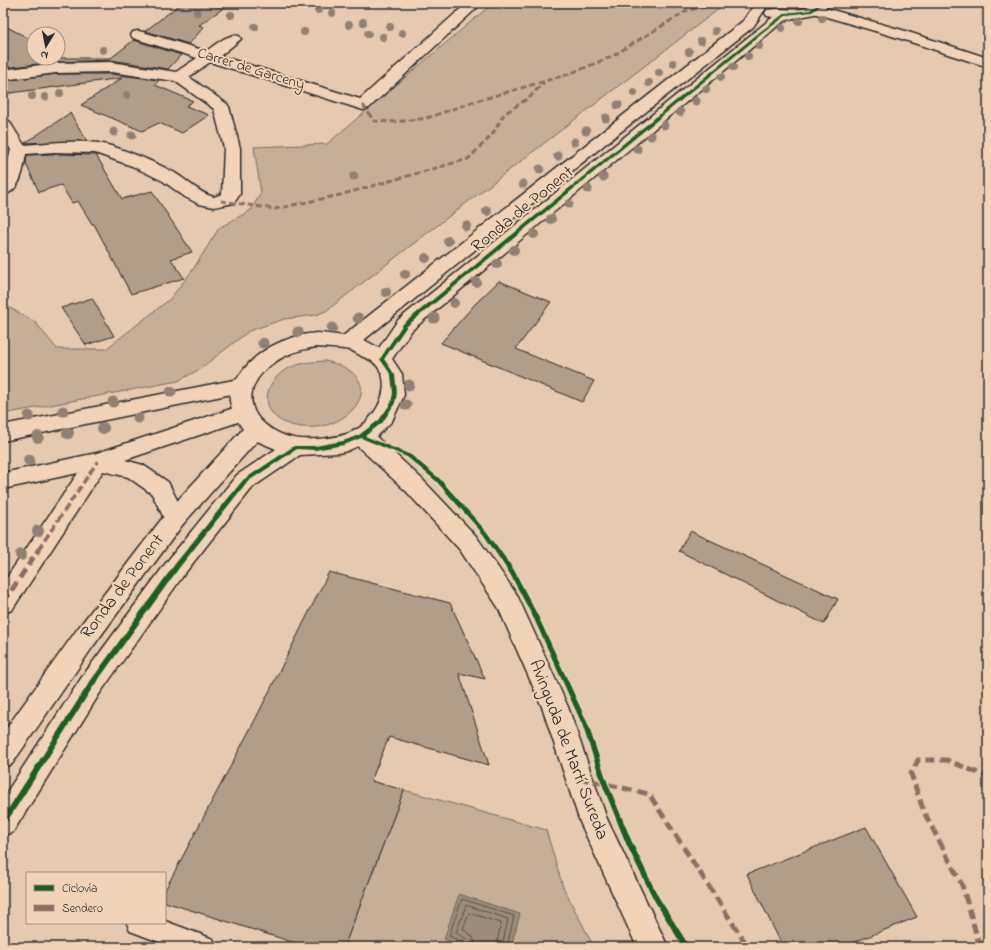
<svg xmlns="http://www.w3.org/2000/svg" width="991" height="950" viewBox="0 0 991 950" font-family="'Indie Flower',sans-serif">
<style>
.green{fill:#c6af99;stroke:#786d62}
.water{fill:#9b8b7a;stroke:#6e655a}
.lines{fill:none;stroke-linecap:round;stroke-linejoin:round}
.shore{stroke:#58514b;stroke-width:1}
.building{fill:#b09d8a;stroke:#2b2b2b}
.service-casing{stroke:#2b2b2b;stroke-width:3}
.minor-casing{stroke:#2b2b2b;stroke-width:3}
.primary-casing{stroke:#2b2b2b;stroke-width:3}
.service{fill:#f1d4b7;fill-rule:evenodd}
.minor{fill:#f1d4b7;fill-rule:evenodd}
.primary{fill:#f1d4b7;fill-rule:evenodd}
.quiet-far2{stroke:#8d6e63;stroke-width:3;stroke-dasharray:6 3;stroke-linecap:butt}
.quiet-far1{stroke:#8d6e63;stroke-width:3.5;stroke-dasharray:8 3.5;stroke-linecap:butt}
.quiet{stroke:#8d6e63;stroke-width:5;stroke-dasharray:10 5;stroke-linecap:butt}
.cycleway-casing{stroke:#f1d4b7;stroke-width:3}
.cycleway{fill:#1b5e20;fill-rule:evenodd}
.tree{fill:#908172}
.labels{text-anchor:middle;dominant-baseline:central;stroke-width:4;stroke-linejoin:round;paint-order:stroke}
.far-street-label{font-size:15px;fill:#2b2b2b;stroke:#f1d4b7}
.street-label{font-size:18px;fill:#2b2b2b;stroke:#f1d4b7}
</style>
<rect width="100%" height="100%" fill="#e5caaf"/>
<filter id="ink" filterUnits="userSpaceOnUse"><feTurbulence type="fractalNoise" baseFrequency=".025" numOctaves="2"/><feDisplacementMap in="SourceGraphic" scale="8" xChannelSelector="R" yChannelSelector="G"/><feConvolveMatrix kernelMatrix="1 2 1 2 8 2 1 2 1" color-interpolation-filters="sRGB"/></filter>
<g filter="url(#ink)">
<g class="green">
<path d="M521,3h196l3,5 -394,303 -10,4 -32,4 -35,12 -49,38 -22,12 -175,33v-110l32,18 22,27h49l64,-50 22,-28 27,-43 32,-18 10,-17 -7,-46 73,-3 160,-136z"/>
<path d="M325,361c75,16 20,82 -37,63 -26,-9 -27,-36 -6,-52 13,-9 28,-10 43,-11z"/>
<path d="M404,790l142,40 17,57 31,60h-250z"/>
</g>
<path class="water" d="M459,894l61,20 -9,33h-45l-22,-8z"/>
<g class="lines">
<g class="shore">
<path d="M465,947l-2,-5 -14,-6 13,-37 52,17 -7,31"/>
<path d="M470,947l-3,-8 -11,-6 10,-28 42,14 -6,28"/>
<path d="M476,947l-3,-10 -10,-8 6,-16 32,10 -5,24"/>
</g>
</g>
<g class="building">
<path d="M182,3h49l-32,22 5,2 -15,17 -44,-13z"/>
<path d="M3,25l31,16v17h77l23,-18 47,15 -13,14 -57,-9 -55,2 -53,6z"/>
<path d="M56,74h55l48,6 -4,5 38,16 -7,5 23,9 -27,18 -23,-10 -17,8 -61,-26 41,-27 -119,16v-13z"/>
<path d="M70,113l17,28 -62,2z"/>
<path d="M54,154l42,1 26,44 30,-8 40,61 -21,7 13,19 -53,16 -37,-70h-2l-14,-23 -6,2 -11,-18 -22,7 -13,-28 1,-9z"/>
<path d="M499,281l52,21 -35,47 78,32 -12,21 -141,-59 34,-39z"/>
<path d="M92,298l22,38 -28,9 -25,-37z"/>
<path d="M690,531l148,68 -14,25 -145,-73z"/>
<path d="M329,572l121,31 35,76 -26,-6 30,92 -100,-28 -18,44 33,9 -60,157h-36l-143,-45v-12l91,-172z"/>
<path d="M866,827l51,90 -75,30h-59l-36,-73z"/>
</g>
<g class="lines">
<g class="service-casing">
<path id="service" d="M165,921l48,18 4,8h-44l-43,-16 -3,-8h38z"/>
</g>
<g class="minor-casing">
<g id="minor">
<path d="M467,3h15l-113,105 -6,2 -6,-2 -147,-46 -21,15 38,27 2,3 11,41v46l-6,9 -20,4 -15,-3 -14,-7 -22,-16 -31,-15 -37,-13 -41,-1 -28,2c-3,16 -5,37 -23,41v-16l8,-29 -8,-13v-18l6,2 15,24c24,-2 50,-5 74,-2 20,3 59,20 77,30 13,8 24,20 39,24l8,-3 2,-46 -10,-39 -39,-28 -64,-9 -55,1 -53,7v-10l53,-7 55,-1 65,10 21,-14 -64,-20 -2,-3 2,-3 5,-1 5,1 63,19c10,-6 21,-18 33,-15l2,3 -21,17 140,43z"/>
<path d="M815,5l87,25 86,28v9l-96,-31 -82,-24 -2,-3 2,-3z"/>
<path d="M244,378l7,2 3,5 -3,5 -248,51v-16z"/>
<path d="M243,405l7,3 3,5 -3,5 -125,42 18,5 25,17 18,36 -3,6 -8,3 -8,-3 -15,-30 -24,-17 -25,-6 -91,139 -9,3v-30l75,-110 -75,16v-16l94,-20z"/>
<path d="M361,428l8,2 53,49 54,57 41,59 51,112 39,112 61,128h-31l-57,-125 -38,-115 -44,-100 -38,-57 -54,-59 -53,-49 -3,-6 3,-6z"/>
</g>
</g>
<g class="primary-casing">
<path id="primary" d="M814,3h15c-10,14 -24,12 -39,16 -7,1 -17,11 -23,16l-355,295 -20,29 10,15 2,21 -12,26 -18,18 -27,12 -8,2 -39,2 -47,32 -68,86 -85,120 -87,139 -10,4v-38l79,-121 87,-118 68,-84 39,-26 -19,-8 -74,83 -89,121 -82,119 -9,3v-34l73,-102 91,-119 76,-83c-6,-9 -11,-17 -13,-28 -1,-9 4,-18 9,-25 17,-26 46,-40 77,-43 9,0 19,2 27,3l400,-315 11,-16 5,-1 5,1 2,3 -13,19 -149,118 -240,195 15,8 19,-28 375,-303 -6,-1 -2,-3 2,-3c16,-4 32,5 47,-7zM317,347c11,1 23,1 33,3 4,1 8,4 11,6 3,1 8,3 11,5 24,19 7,53 -13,67 -12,8 -27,10 -41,11 -16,1 -29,0 -43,-8 -33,-18 -30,-49 0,-69 13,-9 27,-13 42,-15z"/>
</g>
<use href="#service" class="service"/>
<use href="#minor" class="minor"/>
<use href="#primary" class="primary"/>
<g class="quiet-far2">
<path d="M363,105l11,16 21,1 32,-4 46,-16 96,-28 42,-17 77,-47 23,-4 39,-3"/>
<path d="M221,201l54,8 65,-14 128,-36 24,-24 12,-21 26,-17 14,-15"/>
</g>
<path class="quiet-far1" d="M38,550l60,-89"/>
<g class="quiet">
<path d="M3,603l36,-54"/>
<path d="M579,778l70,16 99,153"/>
<path d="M980,947l-18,-62 -38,-73 -13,-38 7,-14h29l41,17"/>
</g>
<g class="cycleway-casing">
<path id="cycleway" d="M820,3h4l-12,9 -25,3 -24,18 -356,293 -23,33 11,16 2,18 -2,10 -12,19 -18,14 46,19 29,24 47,53 27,38 25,48 49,106 20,60 24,58 26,54 32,51h-7l-29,-47 -27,-54 -25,-62 -20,-60 -48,-105 -24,-45 -27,-40 -47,-53 -29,-24 -46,-19 -17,7 -29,5 -18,-1 -50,33 -68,86 -86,119 -88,138 -2,1v-9l86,-134 86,-119 68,-84 51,-34h21l28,-5 16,-6 20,-15 12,-17 2,-10 -2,-18 -11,-16 23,-35 358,-293 24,-18 25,-3z"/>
</g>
<use href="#cycleway" class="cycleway"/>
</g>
<g class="tree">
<circle cx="318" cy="10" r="4"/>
<circle cx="197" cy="12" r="4"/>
<circle cx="332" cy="13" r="4"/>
<circle cx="231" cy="15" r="4"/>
<circle cx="822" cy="18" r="4"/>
<circle cx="799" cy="21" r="4"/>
<circle cx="363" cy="22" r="4"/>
<circle cx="349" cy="25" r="4"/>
<circle cx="255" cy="27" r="4"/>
<circle cx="390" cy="27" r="4"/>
<circle cx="782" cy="28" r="4"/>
<circle cx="715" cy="31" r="4"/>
<circle cx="304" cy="32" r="4"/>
<circle cx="402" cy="33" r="4"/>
<circle cx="368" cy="34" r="4"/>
<circle cx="383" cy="37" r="4"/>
<circle cx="701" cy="41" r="4"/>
<circle cx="759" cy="46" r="4"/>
<circle cx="103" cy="50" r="4"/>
<circle cx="689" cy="52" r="4"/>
<circle cx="748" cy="56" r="4"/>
<circle cx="673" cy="63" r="4"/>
<circle cx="733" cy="67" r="4"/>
<circle cx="659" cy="73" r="4"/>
<circle cx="721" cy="77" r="4"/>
<circle cx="649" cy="83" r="4"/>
<circle cx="706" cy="89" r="4"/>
<circle cx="60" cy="93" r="4"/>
<circle cx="634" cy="93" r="4"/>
<circle cx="127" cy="95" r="4"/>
<circle cx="32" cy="96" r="4"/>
<circle cx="45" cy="97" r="4"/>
<circle cx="696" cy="101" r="4.5"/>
<circle cx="618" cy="105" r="4.5"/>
<circle cx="680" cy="112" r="4.5"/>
<circle cx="606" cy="118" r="4.5"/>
<circle cx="664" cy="125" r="4.5"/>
<circle cx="586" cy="131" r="4.5"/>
<circle cx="114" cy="132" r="4.5"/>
<circle cx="132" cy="135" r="4.5"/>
<circle cx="651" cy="136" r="4.5"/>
<circle cx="574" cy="142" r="4.5"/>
<circle cx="637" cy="149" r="4.5"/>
<circle cx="558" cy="156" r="4.5"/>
<circle cx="540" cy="169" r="4.5"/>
<circle cx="354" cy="176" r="4.5"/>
<circle cx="603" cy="177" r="4.5"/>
<circle cx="523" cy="184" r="4.5"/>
<circle cx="588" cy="189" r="4.5"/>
<circle cx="569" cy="204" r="4.5"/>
<circle cx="487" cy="211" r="5"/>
<circle cx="551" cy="219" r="5"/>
<circle cx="466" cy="226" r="5"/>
<circle cx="534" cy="234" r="5"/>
<circle cx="448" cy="241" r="5"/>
<circle cx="514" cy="250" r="5"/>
<circle cx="426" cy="258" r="5"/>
<circle cx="497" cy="264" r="5"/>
<circle cx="405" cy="274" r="5"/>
<circle cx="476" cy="282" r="5"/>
<circle cx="386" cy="292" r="5"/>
<circle cx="454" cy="303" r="5"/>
<circle cx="358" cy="318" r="5.5"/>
<circle cx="434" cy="318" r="5.5"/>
<circle cx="332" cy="328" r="5.5"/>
<circle cx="298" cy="332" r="5.5"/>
<circle cx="263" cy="343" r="5.5"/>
<circle cx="409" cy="385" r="5.5"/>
<circle cx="171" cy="392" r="5.5"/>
<circle cx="113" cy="402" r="5.5"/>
<circle cx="406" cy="405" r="5.5"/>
<circle cx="63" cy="411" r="5.5"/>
<circle cx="29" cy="416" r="5.5"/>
<circle cx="138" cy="418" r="5.5"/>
<circle cx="103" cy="428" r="6"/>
<circle cx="68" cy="433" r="6"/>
<circle cx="38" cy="437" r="6"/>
<circle cx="29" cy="460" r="6"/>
<circle cx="38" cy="531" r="6"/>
<circle cx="21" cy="555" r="6"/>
</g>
</g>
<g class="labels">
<g class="far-street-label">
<text transform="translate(251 69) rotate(17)">Carrer de Garceny</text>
</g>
<g class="street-label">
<text transform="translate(523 210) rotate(-39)">Ronda de Ponent</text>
<text transform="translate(123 587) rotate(-53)">Ronda de Ponent</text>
<text transform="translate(568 750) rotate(69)">Avinguda de Martí Sureda</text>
</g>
</g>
<rect width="991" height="950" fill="none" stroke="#f1d4b7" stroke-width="16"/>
<rect x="8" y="8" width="975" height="934" fill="none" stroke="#2b2b2b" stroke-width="1.5" filter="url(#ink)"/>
<rect x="26" y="872" width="140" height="52" fill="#f1d4b7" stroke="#a2907f"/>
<rect x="34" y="885" width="20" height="6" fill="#1b5e20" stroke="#a2907f"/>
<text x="62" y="892" font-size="12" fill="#2b2b2b">Ciclovía</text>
<rect x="34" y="905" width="20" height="6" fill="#8d6e63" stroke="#a2907f"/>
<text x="62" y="912" font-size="12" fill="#2b2b2b">Sendero</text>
<g transform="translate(46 46) rotate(190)"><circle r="19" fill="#f1d4b7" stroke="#a2907f"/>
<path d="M0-3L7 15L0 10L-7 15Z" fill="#2b2b2b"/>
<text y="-6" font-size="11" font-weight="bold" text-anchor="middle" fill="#2b2b2b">N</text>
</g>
</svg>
